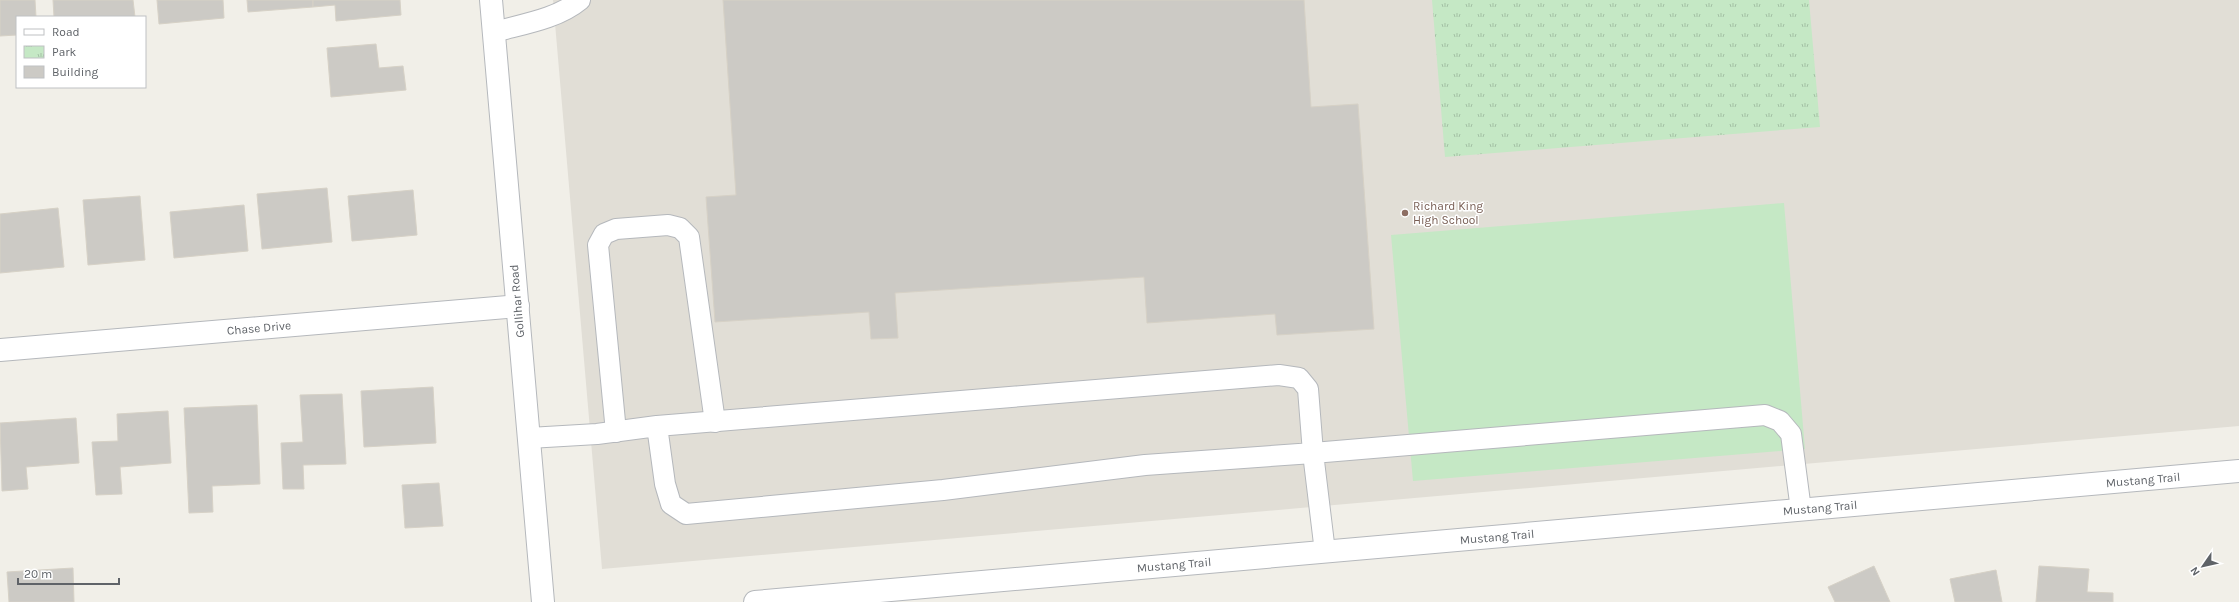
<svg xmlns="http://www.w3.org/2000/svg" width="2239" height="602" viewBox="0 0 2239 602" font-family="Karla,sans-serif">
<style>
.education{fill:#e1ded6}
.grass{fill:#c5e8c5}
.park{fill:url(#park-tufts)}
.building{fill:#cccac5;stroke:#d6d1c6}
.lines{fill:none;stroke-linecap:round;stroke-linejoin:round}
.service-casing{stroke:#b5b8bc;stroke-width:22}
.minor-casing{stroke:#b5b8bc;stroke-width:24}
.tertiary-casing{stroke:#b5b8bc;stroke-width:24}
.service{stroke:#fff;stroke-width:20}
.minor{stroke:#fff;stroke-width:22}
.tertiary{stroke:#fff;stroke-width:22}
.education-dot{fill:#8d6e63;stroke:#fff;stroke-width:1.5}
.labels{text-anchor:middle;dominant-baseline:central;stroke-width:3;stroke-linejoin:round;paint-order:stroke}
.education-label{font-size:12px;fill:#785e54;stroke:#fff;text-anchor:start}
.street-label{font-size:12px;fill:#5f6368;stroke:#fff}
</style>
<defs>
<pattern id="park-tufts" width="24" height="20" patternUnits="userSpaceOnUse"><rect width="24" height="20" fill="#c5e8c5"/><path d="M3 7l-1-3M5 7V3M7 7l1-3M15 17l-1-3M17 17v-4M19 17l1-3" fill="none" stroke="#a3c0a4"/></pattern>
</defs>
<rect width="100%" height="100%" fill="#f1efe8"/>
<path class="education" d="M553,0h1686v426l-1637,143z"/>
<path class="grass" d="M1784,203l21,246 -392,32 -22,-246z"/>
<path class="park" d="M1432,0h377l11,127 -375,30z"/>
<g class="building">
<path d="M0,0h35l1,17h-19v18l-17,1z"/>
<path d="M53,0h80l2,17h-81z"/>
<path d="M157,0h66l1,18 -65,6z"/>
<path d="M247,0h66v7l-65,5z"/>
<path d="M313,0h87l1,15 -65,6 -1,-16 -22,2z"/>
<path d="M723,0h581l7,107 47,-3 16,225 -97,6 -2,-21 -128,9 -3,-46 -249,16 3,45 -27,1 -2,-27 -154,10 -9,-125 30,-2z"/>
<path d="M376,44l3,24 24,-2 3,24 -75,7 -4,-49z"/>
<path d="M327,188l5,54 -70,7 -5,-55z"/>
<path d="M413,190l4,45 -65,6 -4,-45z"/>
<path d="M140,196l5,64 -57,5 -5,-65z"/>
<path d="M244,205l4,46 -74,7 -4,-46z"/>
<path d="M58,208l6,59 -64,6v-59z"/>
<path d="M433,387l3,56 -72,4 -3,-56z"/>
<path d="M342,394l4,70 -43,1 1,24h-21l-2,-46 22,-1 -3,-47z"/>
<path d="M257,405l3,79 -48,2 1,26 -24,1 -5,-105z"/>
<path d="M168,411l3,52 -51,4 2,27 -26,1 -4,-53 26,-1 -1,-27z"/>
<path d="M76,418l3,45 -53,4 2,22 -26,2 -2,-68z"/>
<path d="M439,483l4,43 -38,2 -3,-43z"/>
<path d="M1874,566l16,36h-55l-7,-15z"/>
<path d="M2039,566l50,3 -2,23 26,1v9h-77z"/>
<path d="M73,568l1,34h-65l-2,-30z"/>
<path d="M1996,570l6,32h-47l-5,-23z"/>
</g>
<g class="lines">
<g class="service-casing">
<g id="service">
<path d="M494,32c29,-8 63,-13 86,-32"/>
<path d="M616,432l-18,-187 6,-11 12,-5 52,-4 12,3 9,9 26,185"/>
<path d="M529,438l68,-4 60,-8 8,58 6,20 15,10 257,-24 202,-25 168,-12 -5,-64 -9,-11 -20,-3 -622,51"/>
<path d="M1325,552l-12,-99 452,-38 15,6 11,13 10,76"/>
</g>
</g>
<g class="minor-casing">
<g id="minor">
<path d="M0,350l518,-44"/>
<path d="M755,602l1484,-131"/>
</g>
</g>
<g class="tertiary-casing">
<path id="tertiary" d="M491,0l52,602"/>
</g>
<use href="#service" class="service"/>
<use href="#minor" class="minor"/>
<use href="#tertiary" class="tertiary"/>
</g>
<circle class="education-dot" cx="1405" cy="213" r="4"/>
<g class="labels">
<g class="education-label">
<text x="1413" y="206">Richard King<tspan x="1413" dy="14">High School</tspan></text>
</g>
<g class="street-label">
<text transform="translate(517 301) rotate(-95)">Gollihar Road</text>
<text transform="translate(259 328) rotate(-5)">Chase Drive</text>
<text transform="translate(2143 480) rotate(-5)">Mustang Trail</text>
<text transform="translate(1820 508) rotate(-5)">Mustang Trail</text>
<text transform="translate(1497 537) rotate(-5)">Mustang Trail</text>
<text transform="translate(1174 565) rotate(-5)">Mustang Trail</text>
</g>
</g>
<rect x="16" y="16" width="130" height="72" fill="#ffffff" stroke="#bfc1c3"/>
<rect x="24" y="29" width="20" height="6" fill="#ffffff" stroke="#bfc1c3"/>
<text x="52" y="36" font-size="12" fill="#5f6368">Road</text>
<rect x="24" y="46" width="20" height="12" fill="url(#park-tufts)" stroke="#bfc1c3"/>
<text x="52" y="56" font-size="12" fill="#5f6368">Park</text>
<rect x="24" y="66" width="20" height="12" fill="#cccac5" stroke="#bfc1c3"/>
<text x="52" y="76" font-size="12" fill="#5f6368">Building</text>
<g transform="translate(2203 566) rotate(236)" stroke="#ffffff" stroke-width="3" paint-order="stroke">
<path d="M0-3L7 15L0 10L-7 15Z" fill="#5f6368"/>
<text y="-6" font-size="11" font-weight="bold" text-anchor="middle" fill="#5f6368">N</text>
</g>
<path d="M18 578v6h101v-6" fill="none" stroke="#5f6368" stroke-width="2"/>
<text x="24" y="578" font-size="12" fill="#5f6368" stroke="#ffffff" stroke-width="3" paint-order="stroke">20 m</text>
</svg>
